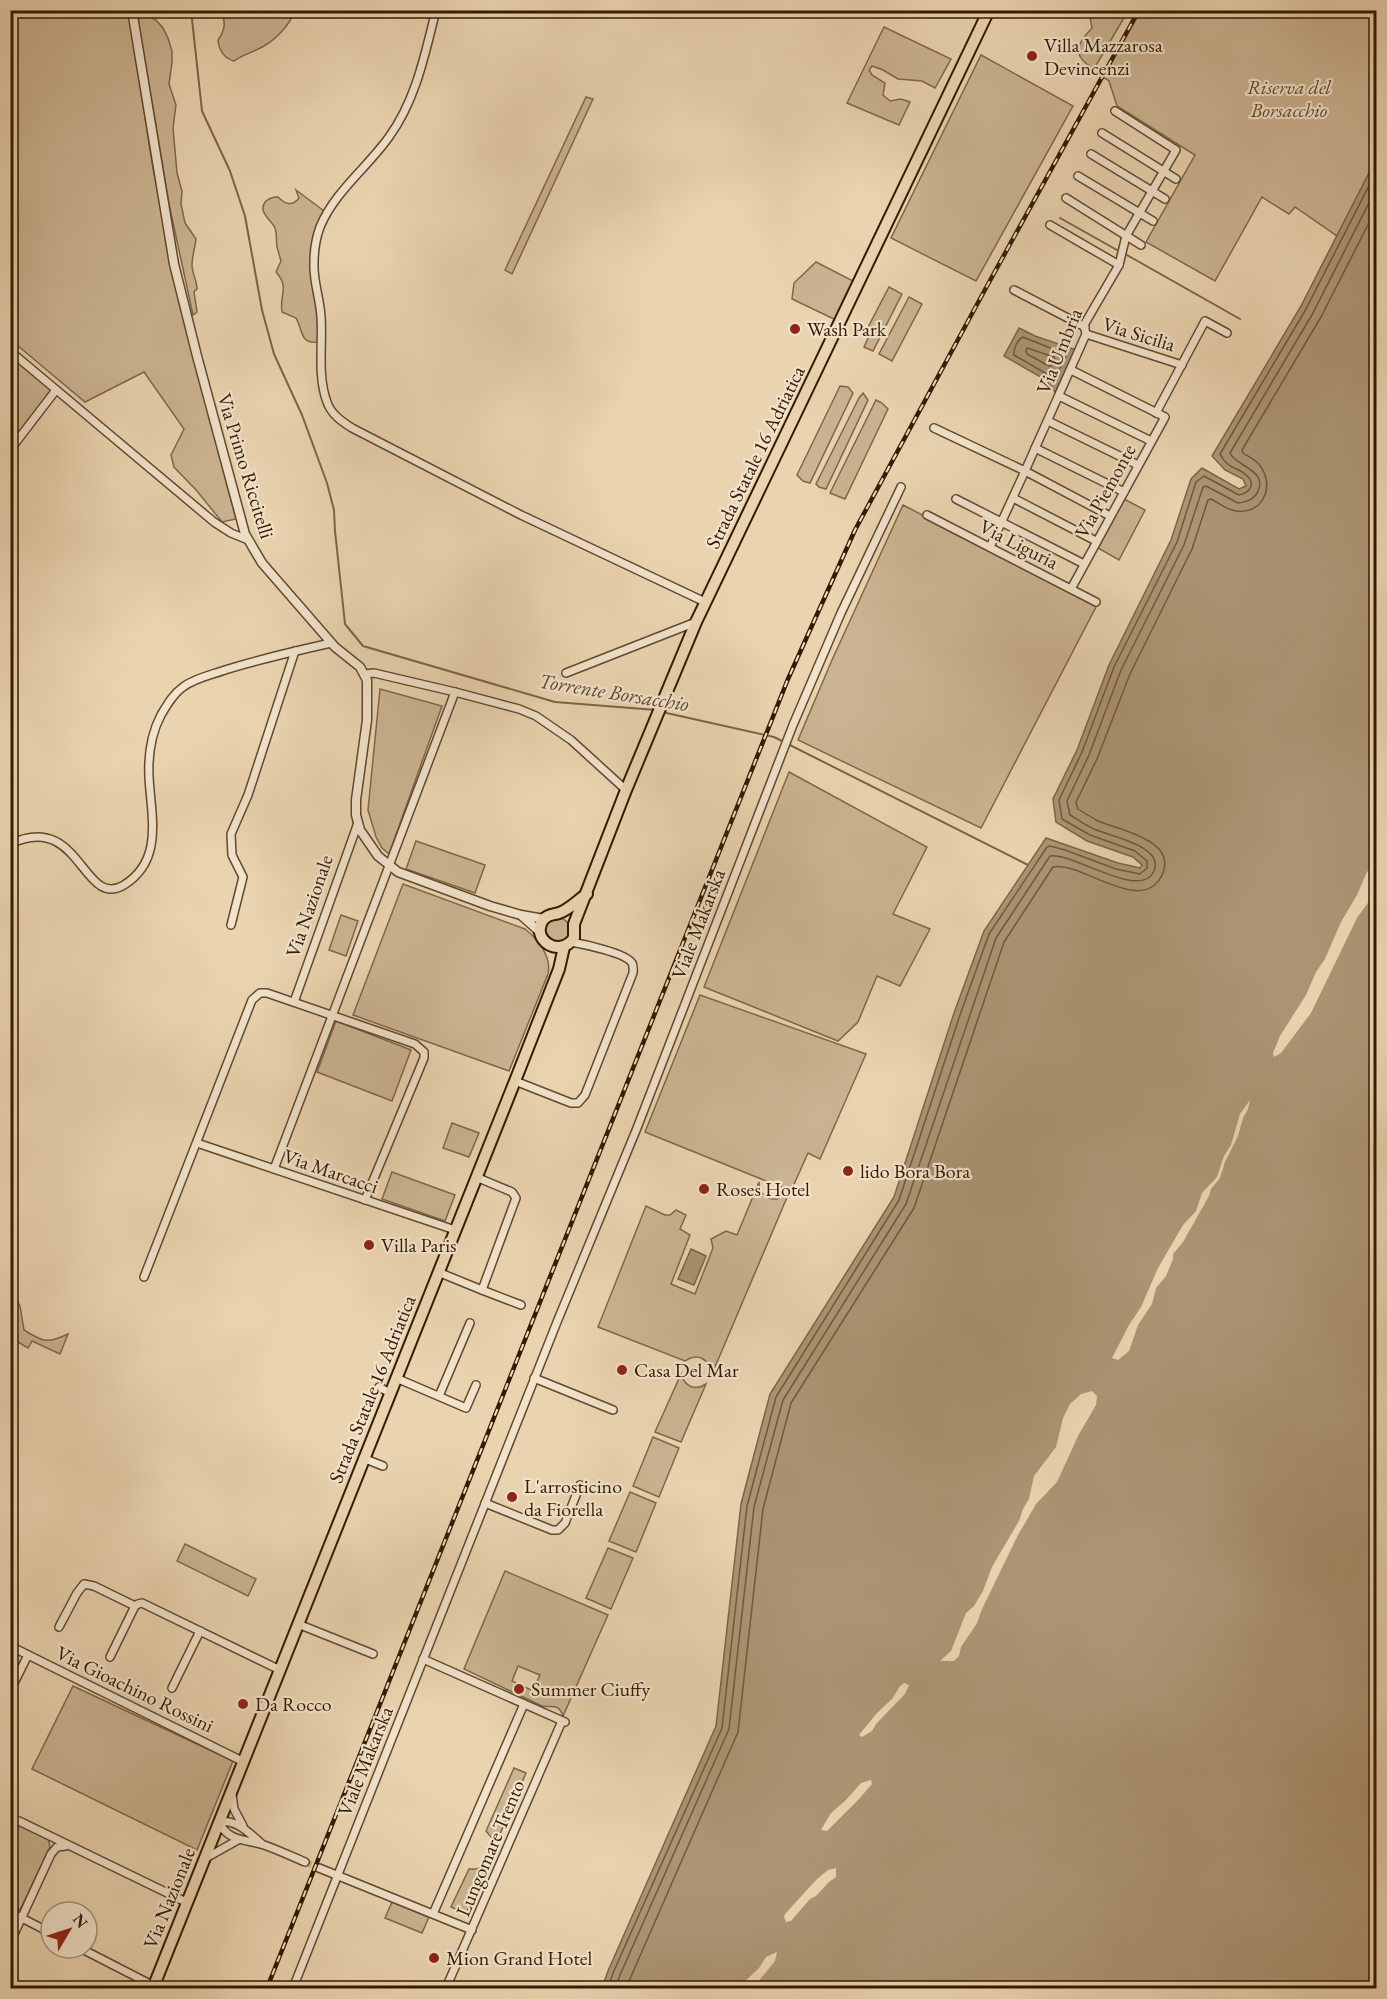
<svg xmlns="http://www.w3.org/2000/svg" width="1387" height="1999" viewBox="0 0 1387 1999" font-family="'EB Garamond',serif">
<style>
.green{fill:#cbb492;stroke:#806749;stroke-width:1.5;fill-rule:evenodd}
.water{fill:#ac9574;stroke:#7c6446;stroke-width:1.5}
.pier{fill:#ead4b0}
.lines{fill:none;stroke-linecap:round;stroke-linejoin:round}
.shore{stroke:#70583a;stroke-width:1.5}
.stream{stroke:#7c6446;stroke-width:2}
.minor-tunnel{stroke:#c6af8d;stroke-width:7;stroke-dasharray:7 3.5;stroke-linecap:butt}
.minor-casing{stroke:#62482c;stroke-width:10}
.tertiary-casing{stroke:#62482c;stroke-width:11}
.primary-casing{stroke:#341a00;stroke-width:14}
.minor{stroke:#f1e3cc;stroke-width:7}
.tertiary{stroke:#f1e3cc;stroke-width:8}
.primary{stroke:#ead4b0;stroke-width:10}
.rail-casing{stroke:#341a00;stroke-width:4.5}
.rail{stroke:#f1e3cc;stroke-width:2;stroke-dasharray:7;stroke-linecap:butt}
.poi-dot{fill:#8f2418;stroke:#f1e3cc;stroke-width:2}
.labels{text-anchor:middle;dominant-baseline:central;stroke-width:4.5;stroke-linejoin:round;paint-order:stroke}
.poi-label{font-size:20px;fill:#341a00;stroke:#f1e3cc;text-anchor:start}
.park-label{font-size:20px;font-style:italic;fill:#61482c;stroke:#f1e3cc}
.street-label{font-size:20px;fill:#341a00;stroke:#f1e3cc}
.water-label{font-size:21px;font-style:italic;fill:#5e4529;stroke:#f1e3cc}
</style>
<rect width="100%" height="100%" fill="#ead4b0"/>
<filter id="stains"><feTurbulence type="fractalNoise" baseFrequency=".00333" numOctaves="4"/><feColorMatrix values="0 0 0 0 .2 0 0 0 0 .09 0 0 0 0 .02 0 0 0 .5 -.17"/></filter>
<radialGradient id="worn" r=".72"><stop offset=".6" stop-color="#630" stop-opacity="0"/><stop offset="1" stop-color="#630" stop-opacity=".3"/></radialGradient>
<g class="green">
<path d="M11,11h116l3,10 23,147 26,134 57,217 -14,3 -25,-31 -23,-24 -3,-12 13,-26 -40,-57 -59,30 -74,-62z"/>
<path d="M222,11v-1l72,1c-3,13 -18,28 -30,35 -10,6 -20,8 -30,15 -10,-3 -15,-11 -16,-21 8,-11 7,-17 4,-29z"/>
<path d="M1089,11h39l-34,58c-23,-14 -18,-24 -2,-41z"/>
<path d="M1141,11h235v252l-81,-56 -6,7 -27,-17 -47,84 -69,-39 49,-87 -78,-49 -8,-25 -6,-4z"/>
<path d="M142,12l14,8 7,8 5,10 4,13v12l-3,21 7,21 -3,23 4,45 5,18 -1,13 4,19 11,16c-1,9 -4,17 -4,26 0,8 5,16 5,24l-3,3 3,20 -4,3 -24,-111 -32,-191z"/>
<path d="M884,27l67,32 -16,29 -13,-7 -24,-2 -15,-9 -11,-4 -3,4 3,5 13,8 -2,12 7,6 11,-2 9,3 -11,23 -52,-22z"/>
<path d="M981,55l92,51 -97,175 -85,-43z"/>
<path d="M586,97l7,2 -81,175 -7,-4z"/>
<path d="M296,190l28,21 -4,8 -7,69 5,30v24c-18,3 -15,-12 -22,-24l-14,-6c-3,-18 8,-24 -6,-40l5,-11c-1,-4 -3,-10 -4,-14 -1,-6 0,-13 -2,-19 -4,-9 -17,-15 -10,-26 4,-4 8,-5 13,-5 7,7 14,10 21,1z"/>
<path d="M816,262l41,21 -19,38 -46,-22 2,-16z"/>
<path d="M889,287l13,7 -29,57 -9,-4 5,-11 -4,-3z"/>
<path d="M909,297l13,7 -30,57 -13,-7z"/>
<path d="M11,353l42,37 -42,57z"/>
<path d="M840,386l8,1 5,6 -43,90 -7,-2 -6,-6z"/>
<path d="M863,393l5,7 -42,89 -7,-2 -3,-3 43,-86z"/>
<path d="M876,400l6,3 6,6 -43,90 -15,-6z"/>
<path d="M1124,499l21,11 -26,50 -21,-12z"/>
<path d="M903,505l194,100 -116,223 -183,-88 34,-80z"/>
<path d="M380,689l62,17 -53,148 -7,-6 -6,-11 -8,-27z"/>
<path d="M789,772l138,75 -34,67 37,15 -30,57 -23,-10 -19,46 -20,19 -134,-54z"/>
<path d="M416,841l69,24 -10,28 -69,-24z"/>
<path d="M403,884l122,45c13,10 27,28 23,45l-39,97 -156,-56z"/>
<path d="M341,915l17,6 -12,35 -17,-6z"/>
<circle cx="558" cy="930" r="12"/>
<path d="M700,995l166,59 -46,105 -12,-6 -17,38 -146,-59z"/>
<path d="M336,1021l75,29 -19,51 -75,-29z"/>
<path d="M452,1123l27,10 -10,24 -26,-9z"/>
<path d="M392,1172l63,23 -10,26 -63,-22z"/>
<path d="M759,1182c0,11 7,18 18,17l10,-6 1,2 -76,179c-3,-15 -14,-22 -27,-13l-87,-34 48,-121 19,9h5l6,-5 10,5 -6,14 10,6 -19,49 24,10 18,-46 -2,-9 15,-8 11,4z"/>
<path d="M10,1300l7,1 3,5 4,24c19,12 23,14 44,4l-8,20 -28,-13 -4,7 -17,-10z"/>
<path d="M681,1374c4,13 14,17 25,10l-25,58 -26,-10z"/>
<path d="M653,1437l26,11 -20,49 -26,-11z"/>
<path d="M630,1492l26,11 -20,49 -27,-11z"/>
<path d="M185,1544l71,35 -8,17 -71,-35z"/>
<path d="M608,1548l25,10 -22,51 -25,-11z"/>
<path d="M505,1571l103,44 -45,101c-4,-13 -11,-8 -21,-10l-78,-37zM518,1666l22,9 -7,16 -21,-10z"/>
<path d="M73,1686l160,75 -36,89 -165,-81z"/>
<path d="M514,1768l12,5 -31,73 -3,-8 -6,-7z"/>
<path d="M20,1824l28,14 2,9 -30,63 -9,-5 -1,-63z"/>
<path d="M487,1865l-21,49 -15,-7 18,-38h8z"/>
<path d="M392,1902l37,15 -7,16 -37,-15z"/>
</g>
<g class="water">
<path d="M1376,159v1829h-774l6,-17 108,-245 25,-222 29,-110 124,-197 60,-184 30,-82 62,-93 72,25 22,5 2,-3 -9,-8 -46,-16 -31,-19 -3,-23 24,-49 32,-85 62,-125 20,-61 11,-11 37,21 7,-3 -3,-7 -18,-9 -13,-14 89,-150z"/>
<path d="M1019,328l16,8 41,14 -21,42 -9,-12 -42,-24z"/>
<path d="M691,1249l15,7 -12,29 -16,-6z"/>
</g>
<g class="pier">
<path d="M1376,857v31l-1,5 -18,25 -46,95 -30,40 -7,4 -1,-4 7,-17 26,-41 10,-23 9,-13 16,-37 16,-27 9,-21z"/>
<path d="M1250,1100l-2,9 -5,9 -5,18 -13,26 -5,16 -9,11 -2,7 -26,46 -10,12v5l-7,17 -10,12 -4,16 -14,21 -9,26 -11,9 -6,-2 17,-33 12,-18 17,-39 25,-43 13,-14 6,-18 15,-16 7,-21 7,-11 9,-31z"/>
<path d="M1092,1391l5,5 -1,9 -17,29 -22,48 -21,22 -18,31 -36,74 -5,14 -16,24 -2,9 -5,5h-14l11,-10 15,-38 8,-7 9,-15 9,-24 27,-46 4,-12 6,-10 5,-23 22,-29 7,-29 7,-14 11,-10z"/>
<path d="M904,1683l5,2 -4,9 -29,30 -4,7 -10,6 -3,-2 18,-22 15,-14 8,-13z"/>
<path d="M871,1780l1,4 -14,16 -31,31 -6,-1 10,-17 15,-13 15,-17z"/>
<path d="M836,1868v9l-7,5 -13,14 -6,3 -19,22 -5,1 -2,-5 1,-3 32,-35 11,-9z"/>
<path d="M777,1952l-2,9 -22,27h-15l21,-20 7,-11z"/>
</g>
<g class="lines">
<g class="shore">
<path d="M1023,337l42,17 1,3 -11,20h-3l-38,-22c-1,-6 4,-16 9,-18z"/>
<path d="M1027,348l27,9 1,3 -2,5 -4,1 -22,-12 -1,-3z"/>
<path d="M608,1988l5,-15 109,-245 25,-222 29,-109 123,-197 61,-185 29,-81 58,-87 3,-1 15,4 51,19 24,5 7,-6v-7l-12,-10 -45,-16 -28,-16 -3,-19 23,-48 32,-85 63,-125 19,-60 8,-6 35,19c10,-2 18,-11 7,-20 -4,-5 -12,-6 -17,-10 -4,-3 -7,-7 -9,-11l86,-145 70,-137"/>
<path d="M616,1988l4,-13 109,-246 25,-222 29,-107 123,-196 90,-266 54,-82c22,-4 88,43 103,17 15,-27 -45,-37 -59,-44 -9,-4 -17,-10 -24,-14l-3,-14 22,-46 32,-85 63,-125 19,-58 3,-1 32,17c8,-1 17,-4 20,-12 10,-21 -23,-25 -28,-38l83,-140 63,-124"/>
<path d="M626,1988l112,-256 25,-223 28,-106 123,-195 90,-266 49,-75c28,-6 87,48 108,10 20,-37 -43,-47 -63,-56 -7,-4 -14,-8 -20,-12l-2,-7 21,-43 33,-85 62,-125 16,-49 3,-1c8,4 16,11 25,12 26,4 39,-24 25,-44 -4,-7 -12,-10 -18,-14l-1,-3 79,-133 55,-108"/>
</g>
<g class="stream">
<path d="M191,10l11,101 28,60 15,45 17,94 12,44 28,61 25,68 7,27 1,21 10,93 18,22 192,56 101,8"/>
<path d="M1060,218l57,32"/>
<path d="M1125,254l115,65"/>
<path d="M662,712l112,25 254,128"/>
</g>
<path class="minor-tunnel" d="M305,1862l14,6"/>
<g class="minor-casing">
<g id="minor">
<path d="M436,10c-11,44 -20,90 -47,127 -22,31 -54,54 -69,90 -4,11 -6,24 -6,36 -1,18 6,35 7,54 2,27 -4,59 6,85 4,12 14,19 25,26l169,87 184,87"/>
<path d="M1102,133l74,46"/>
<path d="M1091,154l74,45"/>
<path d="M1078,176l75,45"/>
<path d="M1066,198l75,47"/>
<path d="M1050,225l69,40"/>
<path d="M1014,290l71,37"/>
<path d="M1086,334l96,31"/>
<path d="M10,351l204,171 17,11 17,7"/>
<path d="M1071,370l94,47 -94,172"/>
<path d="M1059,396l92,45"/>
<path d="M1156,413l49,-92 22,12"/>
<path d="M1048,421l90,44"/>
<path d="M934,428l91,43 61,-137 -2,-9 35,-60 7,-29 50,-86 -61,-39"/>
<path d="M1035,448l89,44"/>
<path d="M10,450l46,-60"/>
<path d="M1013,498l83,43"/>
<path d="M956,499l128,65"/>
<path d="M927,515l169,87"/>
<path d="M990,547l35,-76 85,45"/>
<path d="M566,673l130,-51"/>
<path d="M365,674l9,-1 81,19 64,17 17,7 35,24 55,50"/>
<path d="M10,844c71,-34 72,66 114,41 40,-25 27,-69 25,-108 -1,-21 2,-43 12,-62 6,-10 12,-21 22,-28 12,-9 28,-12 42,-17 35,-11 70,-19 106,-27"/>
<path d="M231,925l12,-48 -11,-22 -1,-21 17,-39 47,-144"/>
<path d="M294,1002l64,-179"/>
<path d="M515,1081l56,22h7l7,-8 48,-122c0,-4 1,-6 -1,-10 -6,-10 -49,-19 -61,-21"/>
<path d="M197,1143l258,87"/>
<path d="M274,1169l181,-477"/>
<path d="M438,1272l44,18 34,-92 -4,-6 -36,-15"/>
<path d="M144,1277l108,-277 8,-7h7l148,51 9,8v6l-59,142"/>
<path d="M482,1290l39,15"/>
<path d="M396,1378l70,30 10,-23"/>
<path d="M534,1378l79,32"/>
<path d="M379,1387l11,6"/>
<path d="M439,1396l31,-73"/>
<path d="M363,1458l20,8"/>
<path d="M485,1503l67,27h6l7,-7 15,-38"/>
<path d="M298,1624l75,30"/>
<path d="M59,1627l18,-34 7,-9 10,2 41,20"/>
<path d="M10,1646l234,116"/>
<path d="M110,1657l25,-51 3,-2 4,-1 138,67"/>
<path d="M423,1659l142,63"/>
<path d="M172,1688l28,-57"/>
<path d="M10,1691l18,-36"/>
<path d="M232,1795l2,14 9,17"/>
<path d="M19,1821l167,81"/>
<path d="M262,1844c-13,-11 -25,-25 -43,-22 9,20 27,17 45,23 14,5 27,11 41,17"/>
<path d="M206,1858l32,-18"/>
<path d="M319,1868l153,62"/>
<path d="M10,1912l41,21"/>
<path d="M433,1914l91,-210"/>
<path d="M10,1943l41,-89 6,-7 9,-1"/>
<path d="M80,1948l74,38"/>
<path d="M293,1988l264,-666 80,-194 156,-403 48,-112 60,-126"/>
<path d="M446,1988l116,-267"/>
</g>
</g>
<g class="tertiary-casing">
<g id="tertiary">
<path d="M132,10l42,254 23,92 48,178 17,29 73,84 25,20 7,13v40l-11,80v15l4,15 18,26 20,16 92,34 31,9 23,4"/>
<path d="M522,916l18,16"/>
</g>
</g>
<g class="primary-casing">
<g id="primary">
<path d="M587,894c-8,5 -18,16 -28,19 -6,2 -11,1 -16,7 -13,19 16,39 31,18v-14l52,-134 70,-168 293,-612"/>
<path d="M153,1988l362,-907 44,-112 5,-22"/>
</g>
</g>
<use href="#minor" class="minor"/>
<use href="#tertiary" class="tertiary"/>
<use href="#primary" class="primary"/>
<g class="rail-casing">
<path id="rail" d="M267,1988l521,-1309 67,-149 132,-244 152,-276"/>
</g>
<use href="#rail" class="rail"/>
</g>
<g class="poi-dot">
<circle cx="1032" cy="56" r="6"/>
<circle cx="795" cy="329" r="6"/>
<circle cx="848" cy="1171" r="6"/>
<circle cx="704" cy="1189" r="6"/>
<circle cx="369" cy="1245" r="6"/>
<circle cx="622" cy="1370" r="6"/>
<circle cx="512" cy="1497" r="6"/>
<circle cx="519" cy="1689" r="6"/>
<circle cx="243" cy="1704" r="6"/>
<circle cx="434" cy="1958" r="6"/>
</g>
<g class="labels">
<g class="poi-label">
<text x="1044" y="45">Villa Mazzarosa<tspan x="1044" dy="23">Devincenzi</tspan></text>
<text x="807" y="329">Wash Park</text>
<text x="860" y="1171">lido Bora Bora</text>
<text x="716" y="1189">Roses Hotel</text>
<text x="381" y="1245">Villa Paris</text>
<text x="634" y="1370">Casa Del Mar</text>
<text x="524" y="1486">L'arrosticino<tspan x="524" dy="23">da Fiorella</tspan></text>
<text x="531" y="1689">Summer Ciuffy</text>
<text x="255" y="1704">Da Rocco</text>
<text x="446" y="1958">Mion Grand Hotel</text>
</g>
<g class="park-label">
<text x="1289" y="87">Riserva del<tspan x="1289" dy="23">Borsacchio</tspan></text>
</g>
<g class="street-label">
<text transform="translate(1139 334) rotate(17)">Via Sicilia</text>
<text transform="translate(1059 351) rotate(-68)">Via Umbria</text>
<text transform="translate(755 457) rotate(-64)">Strada Statale 16 Adriatica</text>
<text transform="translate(246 466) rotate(73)">Via Primo Riccitelli</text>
<text transform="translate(1105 491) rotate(-61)">Via Piemonte</text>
<text transform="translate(1019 544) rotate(27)">Via Liguria</text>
<text transform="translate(309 906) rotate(-71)">Via Nazionale</text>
<text transform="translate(698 924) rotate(-69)">Viale Makarska</text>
<text transform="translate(331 1171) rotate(19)">Via Marcacci</text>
<text transform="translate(372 1389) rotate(-68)">Strada Statale 16 Adriatica</text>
<text transform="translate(135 1689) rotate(26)">Via Gioachino Rossini</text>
<text transform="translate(365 1761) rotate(-68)">Viale Makarska</text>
<text transform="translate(490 1848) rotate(-67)">Lungomare Trento</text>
<text transform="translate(169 1898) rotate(-68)">Via Nazionale</text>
</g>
<g class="water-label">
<text transform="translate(614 692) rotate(9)">Torrente Borsacchio</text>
</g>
</g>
<rect width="1387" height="1999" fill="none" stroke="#ead4b0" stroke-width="36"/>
<rect x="12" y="12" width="1363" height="1975" fill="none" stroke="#341a00" stroke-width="3"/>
<rect x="18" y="18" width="1351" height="1963" fill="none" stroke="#341a00" stroke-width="1.5"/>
<g transform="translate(69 1930) rotate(51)"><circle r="28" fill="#f1e3cc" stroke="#a5937a" stroke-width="1.5"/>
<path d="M0-4.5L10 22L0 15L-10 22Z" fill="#8f2418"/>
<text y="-9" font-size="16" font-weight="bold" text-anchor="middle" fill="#341a00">N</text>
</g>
<rect width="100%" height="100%" filter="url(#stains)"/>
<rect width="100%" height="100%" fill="url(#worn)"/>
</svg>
